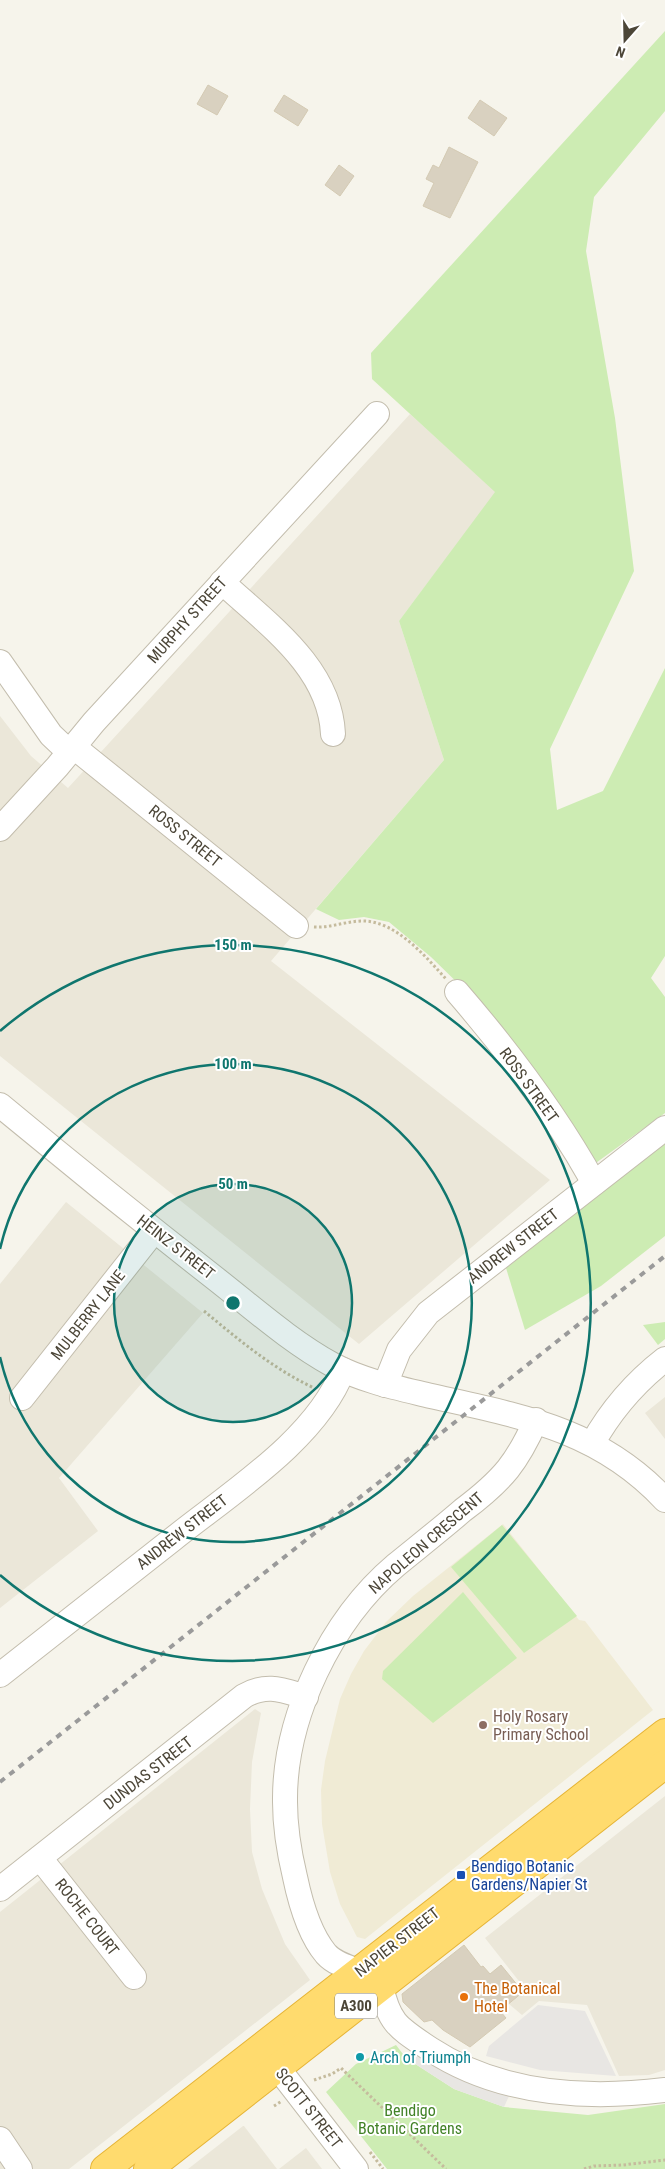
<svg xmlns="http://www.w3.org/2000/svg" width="665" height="2169" viewBox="0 0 665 2169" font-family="'Roboto Condensed',sans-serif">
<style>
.residential{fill:#ebe7d9}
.education{fill:#f0ebd5}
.green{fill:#cdecb3}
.parking{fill:#e8e6e3}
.building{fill:#d9d1c0;stroke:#d4cab3}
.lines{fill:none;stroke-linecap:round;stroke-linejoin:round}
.minor-casing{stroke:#c3bdad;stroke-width:26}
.highway-casing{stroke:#e6b436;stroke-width:30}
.path{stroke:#c5bb9d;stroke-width:3;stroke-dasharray:2.5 2.5;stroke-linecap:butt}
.minor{stroke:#fff;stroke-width:24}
.highway{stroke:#ffdb6e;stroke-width:28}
.rail{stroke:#9a9a9a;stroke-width:4;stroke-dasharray:6 6;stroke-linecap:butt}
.ring{fill:none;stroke:#0f766e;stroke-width:2.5}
.education-dot{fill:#8d6e63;stroke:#fff;stroke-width:2}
.transit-dot{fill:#1a4fb4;stroke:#fff;stroke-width:2}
.food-dot{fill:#e8710a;stroke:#fff;stroke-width:2}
.culture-dot{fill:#0f9aa8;stroke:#fff;stroke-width:2}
.labels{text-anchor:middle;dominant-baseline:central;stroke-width:4;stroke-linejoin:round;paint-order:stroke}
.shield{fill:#fff;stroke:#827e74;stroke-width:1}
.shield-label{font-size:15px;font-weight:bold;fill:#4c4638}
.street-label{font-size:16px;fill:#4c4638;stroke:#fff}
.education-label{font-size:16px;fill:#785e54;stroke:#fff;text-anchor:start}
.transit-label{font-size:16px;fill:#164399;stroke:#fff;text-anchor:start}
.food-label{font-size:16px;fill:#c56008;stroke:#fff;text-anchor:start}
.culture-label{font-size:16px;fill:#0d838f;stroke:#fff;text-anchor:start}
.park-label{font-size:16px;fill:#428227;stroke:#fff}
.centre{fill:#0f766e;stroke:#fff;stroke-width:2.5}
.ring-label{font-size:15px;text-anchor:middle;font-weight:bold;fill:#0f766e;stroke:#fff;stroke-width:4;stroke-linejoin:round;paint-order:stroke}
</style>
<rect width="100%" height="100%" fill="#f6f4eb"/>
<g class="residential">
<path d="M410,414l86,78 -97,129 45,139 -173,201 279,219 -191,164 -359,-288v-340l31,40 37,32z"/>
<path d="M66,1202l137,111 -144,165 39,53 -98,77v-324z"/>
<path d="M665,1397v42l-20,-26z"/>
<path d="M255,1709l6,4 -9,49 -2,47 2,43 10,37 23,55 25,36 -241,189h-69v-257z"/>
<path d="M665,1796v274l-16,5 -30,1 -32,-71 -48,-4 -17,14 -13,-11 17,-14 -41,-52z"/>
<path d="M244,2126l33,43h-89l55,-43z"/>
<path d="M306,2148l16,21h-43z"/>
</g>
<path class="education" d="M503,1524l76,96 6,1 68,89 -288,229 -8,-2 -17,-33 -10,-32 -8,-48 -1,-34 4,-29 15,-62 11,-25 13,-23 22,-29 27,-26z"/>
<g class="green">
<path d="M665,31v80l-71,86 -8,54 29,167 19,153 -84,178 7,61 46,-19 62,-123v288l-14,22 14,19v116l-72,52 -120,-167 -42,-41 -42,-35 -25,-5 -25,3 -23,-11 128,-149 -45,-139 96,-129 -123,-113 -1,-26z"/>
<path d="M665,1143v93l-64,50 -76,44 -19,-62z"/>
<path d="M665,1322v17l-7,6 -15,-20z"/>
<path d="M502,1525l75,91 -53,37 -73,-86z"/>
<path d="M463,1592l54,66 -84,65 -51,-44 1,-8z"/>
<path d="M396,2045l10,13 48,31 50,18 84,8 77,-11v65h-278l-61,-77 30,-28z"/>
</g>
<g class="parking">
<path d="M538,2005l47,6 31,65 -76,-6 -54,-14 3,-10z"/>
<path d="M419,2052l43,26 47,18 -5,11 -50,-18 -48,-31z"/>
</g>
<g class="building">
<path d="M208,85l20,11 -11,19 -20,-11z"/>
<path d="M284,95l24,15 -10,16 -24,-15z"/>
<path d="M480,100l27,18 -13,18 -26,-18z"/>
<path d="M449,147l29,15 -28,56 -27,-12 11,-23 -8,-4 7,-14 6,3z"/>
<path d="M339,165l15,11 -14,20 -15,-11z"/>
<path d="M464,1945l17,22 2,-1 7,8 11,-9 22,27 -23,19 6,7 -36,29 -27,-17 -11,-10 -8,2 -21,-20 -1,-8z"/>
</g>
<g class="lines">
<g class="minor-casing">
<g id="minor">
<path d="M222,582c45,42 108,85 111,152"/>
<path d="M0,662l51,73 18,17"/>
<path d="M74,747l222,179"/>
<path d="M0,829l57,-62 37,-45 283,-308"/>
<path d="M457,992c51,59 99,123 137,191"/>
<path d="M0,1105c71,59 143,117 216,174 37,29 75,63 117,86 30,16 65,23 98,31 89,20 168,33 234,104"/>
<path d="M385,1385l14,-35 29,-37 237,-185"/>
<path d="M22,1398l132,-167"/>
<path d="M592,1444c19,-34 42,-61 73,-85"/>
<path d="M0,1675c58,-45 115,-91 173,-136 56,-45 144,-100 170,-169"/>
<path d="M40,1858l94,119"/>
<path d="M0,1889l244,-193c23,-13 38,-6 62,1"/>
<path d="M359,1971c-12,-4 -25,-8 -33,-17 -16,-19 -26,-53 -31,-77 -6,-25 -10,-50 -10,-75 -1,-85 46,-182 111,-237 22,-18 45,-36 67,-55 16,-12 32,-25 45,-41 12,-15 20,-31 28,-49"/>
<path d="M381,1986c8,38 18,42 49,63 70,46 154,51 235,41"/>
<path d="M267,2054l89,115"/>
<path d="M0,2139l20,30"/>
</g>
</g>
<g class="highway-casing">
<g id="highway">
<path d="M105,2169l560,-436"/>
<path d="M148,2169l517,-405"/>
</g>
</g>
<g class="path">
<path d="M314,927c17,1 32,-6 49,-6 33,0 63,36 83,58"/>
<path d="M204,1311c35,29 68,57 110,77"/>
<path d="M314,2080l18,-6 9,-6 105,101"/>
<path d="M274,2106l8,-5"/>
<path d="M370,2152l13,17"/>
<path d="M584,2169l10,-3 29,-1 42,-5"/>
</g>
<use href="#minor" class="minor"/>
<use href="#highway" class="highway"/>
<path class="rail" d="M0,1782l665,-526"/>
</g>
<circle cx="233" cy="1303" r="119" fill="#0f766e" fill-opacity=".12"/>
<g class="ring">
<circle cx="233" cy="1303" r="119"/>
<path d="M0 1249A239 239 0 1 1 0 1357"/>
<path d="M0 1031A358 358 0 1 1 0 1575"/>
</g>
<circle class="education-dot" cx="483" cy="1725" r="5"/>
<rect class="transit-dot" x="456" y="1870" width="10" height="10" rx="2.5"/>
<circle class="food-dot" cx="464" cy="1997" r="5"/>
<circle class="culture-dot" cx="360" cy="2057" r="5"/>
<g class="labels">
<rect class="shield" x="335" y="1993.5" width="42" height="25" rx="4"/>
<g class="shield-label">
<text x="356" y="2006">A300</text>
</g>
<g class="street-label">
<text transform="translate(187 620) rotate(-48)">MURPHY STREET</text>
<text transform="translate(185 836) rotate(39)">ROSS STREET</text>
<text transform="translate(529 1085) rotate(54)">ROSS STREET</text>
<text transform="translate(513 1246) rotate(-38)">ANDREW STREET</text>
<text transform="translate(176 1247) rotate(38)">HEINZ STREET</text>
<text transform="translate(88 1315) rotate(-52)">MULBERRY LANE</text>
<text transform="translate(182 1532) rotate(-38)">ANDREW STREET</text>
<text transform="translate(426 1543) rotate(-41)">NAPOLEON CRESCENT</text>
<text transform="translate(148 1773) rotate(-38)">DUNDAS STREET</text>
<text transform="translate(87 1917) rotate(52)">ROCHE COURT</text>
<text transform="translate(397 1942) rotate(-38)">NAPIER STREET</text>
<text transform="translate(309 2108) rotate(52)">SCOTT STREET</text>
</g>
<g class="education-label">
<text x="493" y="1716">Holy Rosary<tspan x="493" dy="18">Primary School</tspan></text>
</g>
<g class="transit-label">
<text x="471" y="1866">Bendigo Botanic<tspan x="471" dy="18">Gardens/Napier St</tspan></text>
</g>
<g class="food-label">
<text x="474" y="1988">The Botanical<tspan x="474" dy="18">Hotel</tspan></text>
</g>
<g class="culture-label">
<text x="370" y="2057">Arch of Triumph</text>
</g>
<g class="park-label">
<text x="410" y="2110">Bendigo<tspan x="410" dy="18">Botanic Gardens</tspan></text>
</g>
</g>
<circle cx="233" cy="1303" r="8" class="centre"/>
<g class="ring-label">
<text x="233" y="950">150 m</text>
<text x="233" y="1069">100 m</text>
<text x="233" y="1189">50 m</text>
</g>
<g transform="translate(625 40) rotate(200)" stroke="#ffffff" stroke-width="4" paint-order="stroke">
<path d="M0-4L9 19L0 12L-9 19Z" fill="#4c4638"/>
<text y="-8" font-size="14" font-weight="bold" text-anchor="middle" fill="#4c4638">N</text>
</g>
</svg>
